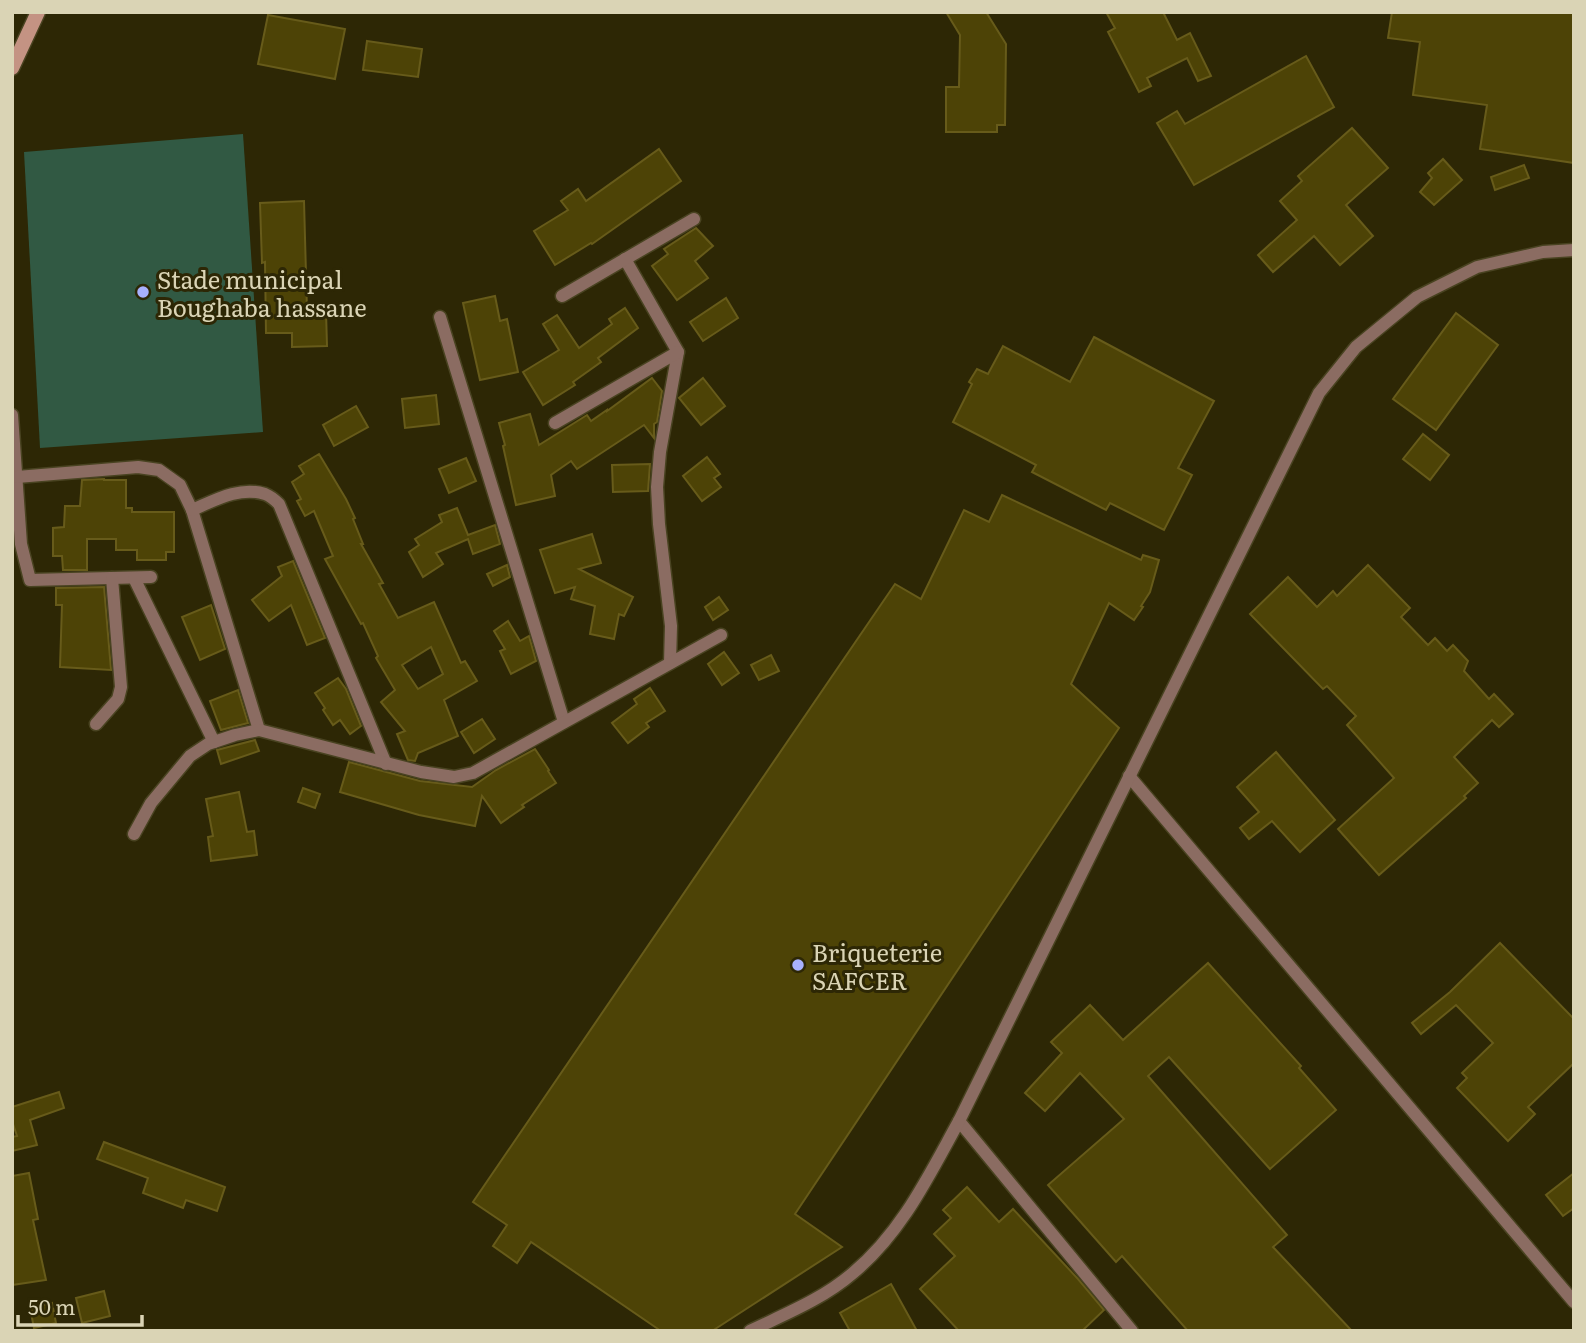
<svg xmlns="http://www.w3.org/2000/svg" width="1586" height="1343" viewBox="0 0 1586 1343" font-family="Literata,serif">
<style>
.green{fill:#315943}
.building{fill:#4d4306;stroke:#675b1a;stroke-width:2;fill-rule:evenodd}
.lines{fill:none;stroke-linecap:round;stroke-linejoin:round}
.street-casing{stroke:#494321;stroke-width:15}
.secondary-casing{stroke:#494321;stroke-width:17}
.street{stroke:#8b6c62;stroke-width:12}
.secondary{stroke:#c49383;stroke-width:14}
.poi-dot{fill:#a8b0fc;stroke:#2d2705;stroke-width:2.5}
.labels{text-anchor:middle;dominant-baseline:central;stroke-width:6;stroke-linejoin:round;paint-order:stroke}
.poi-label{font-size:24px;fill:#dad4b5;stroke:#2d2705;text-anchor:start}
</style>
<rect width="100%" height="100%" fill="#2d2705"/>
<path class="green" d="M243,134l20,298 -223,16 -16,-296z"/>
<g class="building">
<path d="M946,12h40l20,32 -1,81h-8v7h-51v-45h13l1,-52z"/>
<path d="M1106,12h57l14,28 13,-7 21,43 -13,5 -11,-23 -40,20 4,8 -12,6 -31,-60 7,-4z"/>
<path d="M1392,12h182v151l-94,-14 7,-44 -74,-10 7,-53 -32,-4z"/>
<path d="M268,15l77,14 -10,50 -77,-15z"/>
<path d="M367,41l55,8 -4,28 -55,-7z"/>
<path d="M1306,56l28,51 -140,78 -37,-62 20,-12 8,13z"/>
<path d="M1352,128l36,40 -42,37 27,31 -33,29 -26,-29 -41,36 -15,-17 39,-35 -17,-19 22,-20 -4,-5z"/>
<path d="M659,149l22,32 -89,63 -1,-1 -36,22 -21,-34 34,-21 -7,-9 17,-12 8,12z"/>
<path d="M1443,159l19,21 -28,25 -14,-13 12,-14 -4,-5z"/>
<path d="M1524,165l5,13 -34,12 -4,-13z"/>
<path d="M304,201l3,110h19l1,35 -35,1v-14h-26l-1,-71 -3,1 -2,-60z"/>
<path d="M696,228l17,18 -18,15 13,17 -31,22 -25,-34 16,-12 -4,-5z"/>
<path d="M495,296l5,25 7,-2 11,53 -38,8 -17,-77z"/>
<path d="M726,298l12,20 -35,23 -13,-19z"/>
<path d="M625,308l13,20 -40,30 3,4 -28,20 2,3 -32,20 -20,-33 36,-22 -16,-26 14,-9 22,33 33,-24 -3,-5z"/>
<path d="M1456,313l42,32 -62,85 -43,-31z"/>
<path d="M1094,337l120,64 -36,67 14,7 -28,55 -54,-27 -4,7 -74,-38 4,-7 -83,-43 19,-38 -3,-2 8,-13 11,5 15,-28 67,36z"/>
<path d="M652,378l10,13 -5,31 -3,2v14l-10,-13 -67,44 -6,-8 -20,14 4,21 -39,9 -13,-59 2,-1 -6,-22 31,-9 9,31 48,-30 4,6 16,-11v1z"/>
<path d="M703,378l22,28 -24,19 -22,-27z"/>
<path d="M436,395l3,29 -34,4 -3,-29z"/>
<path d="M356,406l12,21 -34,19 -11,-21z"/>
<path d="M1423,434l26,21 -19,25 -27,-21z"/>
<path d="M319,454l27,45 9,19 -2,1 10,25h-2l22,39 -4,1 19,34 36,-16 27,61 4,-2 12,20 -33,19 14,36 -40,17 -3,8 -7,-1 -11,-26 8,-3 -24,-29 14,-12 -19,-32 2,-2 -15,-33 -2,1 -36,-65 8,-3 -19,-45 -9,5 -8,-15 4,-2 -9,-17 12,-8 -5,-8zM431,647l12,27 -25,15 -16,-24z"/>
<path d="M707,457l13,17 -6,4 7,9 -19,14 -19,-25z"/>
<path d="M466,458l10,23 -27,12 -10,-24z"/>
<path d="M650,464l-2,27 -35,1 -1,-27z"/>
<path d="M104,479v1h22v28h6v4h42v40h-8v8h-29v-10h-21v-11h-29v31h-24l-1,-14h-9v-28l11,-1 1,-21h15l2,-26z"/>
<path d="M1002,495l139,65 2,-5 16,5 -9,32 -9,14 2,1 -9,13 -25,-17 -38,81 48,44 -324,486 47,33 -130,84h-51l-130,-89 -14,21 -24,-17 14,-21 -34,-23 422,-618 26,15 43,-89 25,12z"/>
<path d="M457,508l11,27 27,-10 5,19 -27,10 -5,-15 -32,14 7,11 -20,13 -14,-25 10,-7 -4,-6 27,-17 -3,-7z"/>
<path d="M592,534l9,29 -22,6 54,28 -9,19 -5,-2 -5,25 -24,-5 5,-28 -24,-7 4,-12 -20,6 -15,-43z"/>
<path d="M293,561l32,77 -18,7 -16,-40 -22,16 -17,-21 30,-24 -4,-9z"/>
<path d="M507,565l3,12 -17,9 -6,-12z"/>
<path d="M1368,565l42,43 -9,9 27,28 7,-7 12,13 6,-6 15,16 -4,10 25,28 5,-5 19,20 -14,13 -7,-7 -38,37 24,26 -14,13 2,2 -87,77 -41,-46 56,-51 -47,-53 9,-9 -29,-30 -4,3 -73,-75 38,-37 29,30 16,-16 4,5z"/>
<path d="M104,587l7,83 -51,-3 2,-62h-6v-17z"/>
<path d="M719,597l9,13 -15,10 -8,-13z"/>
<path d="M211,605l14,44 -25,11 -18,-43z"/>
<path d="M508,621l12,20 9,-5 7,25 -25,13 -11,-23 5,-2 -11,-18z"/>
<path d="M724,652l15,21 -17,12 -14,-21z"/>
<path d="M771,655l8,16 -20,9 -8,-15z"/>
<path d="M338,678l8,11 15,37 -11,8 -10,-14 -7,5 -10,-15 2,-2 -10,-15z"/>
<path d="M650,688l15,23 -19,12 3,4 -21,16 -16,-20 25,-19 -3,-5z"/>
<path d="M238,690l10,33 -27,7 -11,-29z"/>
<path d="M482,719l13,20 -21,14 -13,-21z"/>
<path d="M255,740l4,11 -38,13 -4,-14z"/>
<path d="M535,749l14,21 -1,1 8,12 -34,22 2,2 -23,16 -19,-27 -7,30 -56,-11 -79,-23 9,-30 71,19 52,6 24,-17z"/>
<path d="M1276,752l59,68 -35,32 -28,-31 -23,18 -9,-11 19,-16 -22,-25z"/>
<path d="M303,788l17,6 -5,14 -17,-6z"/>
<path d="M239,792l8,40 7,-1 3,24 -46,6 -3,-24 5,-1 -7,-37z"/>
<path d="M1500,943l74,76v44l-46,44 7,7 -27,27 -51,-53 10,-10 -5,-5 31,-30 -37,-38 -35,29 -9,-11 38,-31z"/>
<path d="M1208,963l93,103 -2,2 37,42 -66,59 -101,-112 -21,19 139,159 -14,12 79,84h-164l-66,-75 -6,6 -68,-77 76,-66 -44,-46 -35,38 -20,-18 37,-40 -11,-11 39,-37 33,35z"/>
<path d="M59,1092l5,16 -34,12 7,25 -25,6v-14l5,-1 -5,-15v-14z"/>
<path d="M104,1142l121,45 -8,24 -31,-11 -3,8 -40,-15 5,-15 -51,-19z"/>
<path d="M29,1173l9,46 -5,1 13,60 -34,5v-109z"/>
<path d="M1574,1173v35l-11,8 -17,-21z"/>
<path d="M967,1187l32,35 14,-13 65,70 26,31 -22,21h-123l-39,-42 35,-33 -21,-22 17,-16 -8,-8z"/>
<path d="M891,1284l26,47h-67l-10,-18z"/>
<path d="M104,1291l6,25 -28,7 -6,-25z"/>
<path d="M52,1303l4,20 -22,5 -4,-20z"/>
</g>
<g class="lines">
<g class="street-casing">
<g id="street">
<path d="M625,259l53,93 -18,100 -3,35 2,37 12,102 -1,37"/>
<path d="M562,296l132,-77"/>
<path d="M440,317l124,405"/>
<path d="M12,415l9,129 9,36 121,-3"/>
<path d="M555,423l123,-71"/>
<path d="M17,477l121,-10 21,3 21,15 12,25 67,220"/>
<path d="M192,510c23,-10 48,-24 73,-16 5,2 10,6 14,10l107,260"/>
<path d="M134,578l80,164"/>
<path d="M96,724l22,-25 3,-12 -9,-109"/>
<path d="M1129,776l445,526"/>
<path d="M134,834l17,-31 39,-47 18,-12 27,-9 24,-5 162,42 33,5 19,-4 248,-138"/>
<path d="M959,1121l173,210"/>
<path d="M750,1331c35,-17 73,-32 103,-58 49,-41 75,-96 106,-152l360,-728 37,-46 61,-50 60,-30 66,-15 31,-2"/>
</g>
</g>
<g class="secondary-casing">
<path id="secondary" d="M12,68l26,-56"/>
</g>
<use href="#street" class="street"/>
<use href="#secondary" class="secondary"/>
</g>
<g class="poi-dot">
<circle cx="143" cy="292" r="7"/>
<circle cx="798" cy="965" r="7"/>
</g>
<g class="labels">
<g class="poi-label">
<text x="157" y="278">Stade municipal<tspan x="157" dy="28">Boughaba hassane</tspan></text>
<text x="812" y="951">Briqueterie<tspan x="812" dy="28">SAFCER</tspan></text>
</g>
</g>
<rect width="1586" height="1343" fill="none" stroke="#dad4b5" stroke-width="28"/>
<path d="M18 1315v10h124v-10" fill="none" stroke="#dad4b5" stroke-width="3.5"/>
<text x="28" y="1315" font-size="21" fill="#dad4b5" stroke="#2d2705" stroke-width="5" paint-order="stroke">50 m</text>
</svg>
